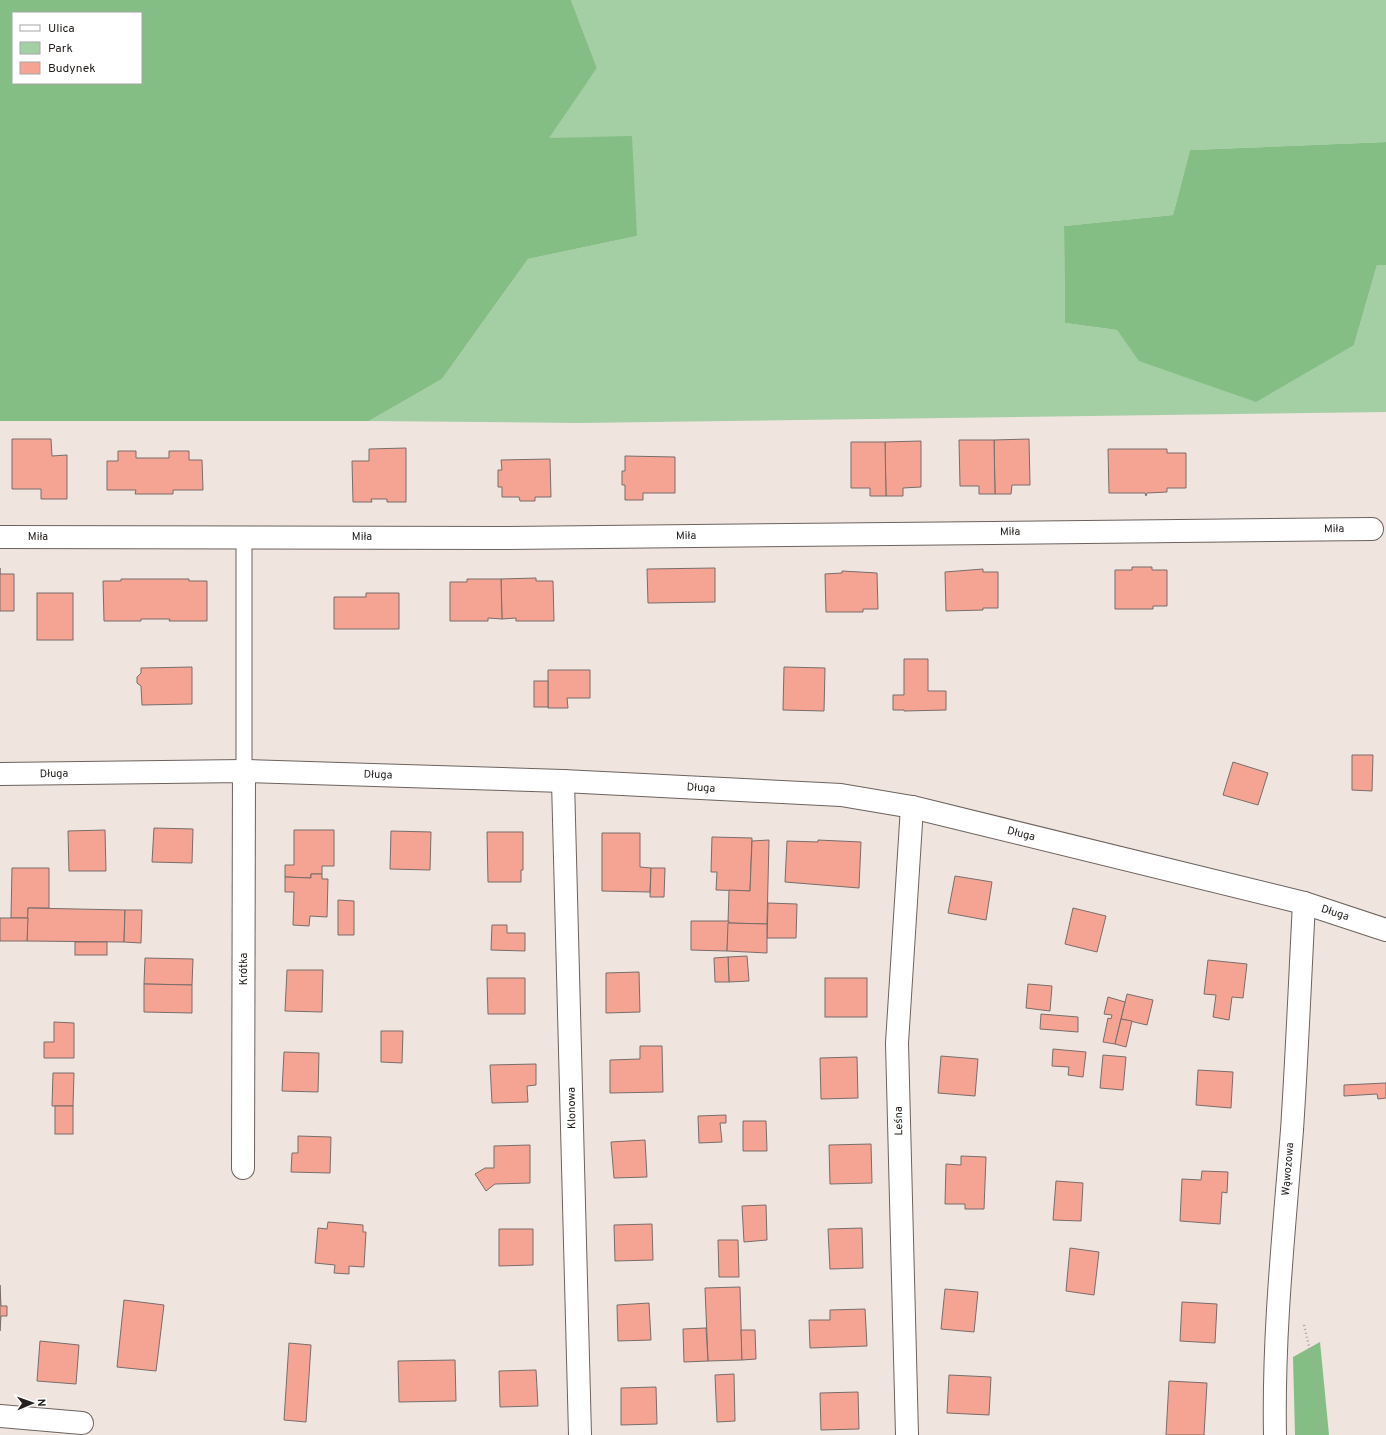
<svg xmlns="http://www.w3.org/2000/svg" width="1386" height="1435" viewBox="0 0 1386 1435" font-family="Overpass,sans-serif">
<style>
.green{fill:#a4cea4}
.forest{fill:#84be85;fill-rule:evenodd}
.building{fill:#f5a493;stroke:#786d6b}
.lines{fill:none;stroke-linecap:round;stroke-linejoin:round}
.service-casing{stroke:#6d635e;stroke-width:17}
.minor-casing{stroke:#6d635e;stroke-width:24}
.path{stroke:#aba29e;stroke-width:2.5;stroke-dasharray:1 3;stroke-linecap:butt}
.service{stroke:#fff;stroke-width:15}
.minor{stroke:#fff;stroke-width:22}
.labels{text-anchor:middle;dominant-baseline:central;stroke-width:3;stroke-linejoin:round;paint-order:stroke}
.street-label{font-size:11px;fill:#25201e;stroke:#fff}
</style>
<rect width="100%" height="100%" fill="#efe4de"/>
<path class="green" d="M571,0h815v142l-196,8 -17,65 -109,11 1,97 52,7 23,31 214,-16 23,-80h9v147l-807,11 -210,-2 73,-42 86,-120 109,-23 -89,-98 49,-70z"/>
<g class="forest">
<path d="M0,0h571l26,68 -48,70 83,-2 5,100 -109,23 -86,120 -73,42h-369zM13,13h128v70h-128z"/>
<path d="M1386,142v123h-9l-23,80 -98,57 -117,-41 -22,-31 -52,-7 -1,-97 109,-11 17,-65z"/>
<path d="M1320,1342l9,93h-34l-2,-78z"/>
</g>
<g class="building">
<path d="M12,439h39l1,17 15,-1v44h-26v-10h-29z"/>
<path d="M1029,439l1,46h-18l-1,9h-16l-1,-54z"/>
<path d="M959,440h35l1,54h-16v-8h-19z"/>
<path d="M921,441v46l-18,1v8h-17l-1,-54z"/>
<path d="M851,442h34l1,54h-16v-8h-19z"/>
<path d="M406,448v54h-19v-3h-16l1,3h-19l-1,-41h17v-12z"/>
<path d="M1108,449h59v4h19v35h-19v4l-20,1 -1,3 -1,-3h-36z"/>
<path d="M118,451h18v7h33v-7h20v9h13l1,30h-30v4h-38l1,-4h-29v-29h11z"/>
<path d="M625,456l50,1v36h-32v7h-18v-15h-3v-14h3z"/>
<path d="M550,459l1,38h-16v4h-15l-1,-4h-17v-10h-4v-17h4l-1,-10z"/>
<path d="M1132,567h20v3h15v36h-14v3h-38v-39h17z"/>
<path d="M0,568v6h14v37h-14z"/>
<path d="M715,568v34l-67,1 -1,-34z"/>
<path d="M983,569v3h15v36h-15v2l-37,1 -1,-39z"/>
<path d="M842,571l35,2 1,36h-15v3h-37l-1,-38 17,-1z"/>
<path d="M536,578v3h17l1,40h-38v-3l-14,1 -1,-40z"/>
<path d="M121,579h68v2h18v40h-38l1,-2h-29v2h-37l-1,-40h18z"/>
<path d="M467,579h34l1,40 -14,-1v3h-38v-39h17z"/>
<rect x="37" y="593" width="36" height="47"/>
<path d="M366,593h33v36h-65v-32h32z"/>
<path d="M904,659h24v32h18v19l-42,1v-1h-11v-15h11z"/>
<path d="M192,667v37l-50,1 -1,-19 -4,-3v-6l4,-4v-5z"/>
<path d="M784,667l41,1 -1,43 -41,-1z"/>
<path d="M548,670h42v28h-23l1,10h-20z"/>
<rect x="534" y="681" width="14" height="26"/>
<path d="M1352,755h21l-1,36 -20,-1z"/>
<path d="M1233,762l35,11 -10,32 -35,-10z"/>
<path d="M154,828l39,1 -1,34 -40,-1z"/>
<path d="M105,830l1,41h-37l-1,-40z"/>
<path d="M294,830h40v36h-12v8h-11v4l-26,-1v-12h9z"/>
<path d="M391,831l40,1 -1,38 -40,-1z"/>
<path d="M487,832h36v38h-2v12h-33z"/>
<path d="M602,833h38v34l11,1 -1,24 -48,-1z"/>
<path d="M712,837l40,1 -2,53 -34,-1 1,-18h-6z"/>
<path d="M769,840l-2,84 -39,-1 1,-33 21,1 2,-50z"/>
<path d="M818,840l43,2 -2,46 -74,-6 2,-41 31,1z"/>
<path d="M12,868h37v40h-21v10h-17z"/>
<path d="M651,868h14l-1,29h-14z"/>
<path d="M311,874h11v5h6l-1,38 -17,-1 -1,10 -16,-1 1,-33h-9v-15l26,1z"/>
<path d="M955,876l37,6 -6,38 -38,-7z"/>
<path d="M338,900l16,1v34h-16z"/>
<path d="M768,903l29,1 -1,34h-29z"/>
<path d="M28,908l97,2 -1,32 -97,-1z"/>
<path d="M1073,908l33,8 -9,36 -32,-8z"/>
<path d="M125,910h17l-1,33 -17,-1z"/>
<path d="M0,918h28l-1,23h-27z"/>
<path d="M691,921h38l-2,30 -36,-1z"/>
<path d="M728,923l39,1v29l-40,-2z"/>
<path d="M492,925h15v8h18v18l-34,-1z"/>
<rect x="75" y="942" width="32" height="13"/>
<path d="M747,956l2,25 -20,1 -1,-25z"/>
<path d="M728,957l1,25h-14l-1,-24z"/>
<path d="M145,958l48,1 -1,26 -48,-1z"/>
<path d="M1208,960l39,4 -4,34 -11,-1 -3,23 -16,-3 3,-22 -12,-1z"/>
<path d="M287,970h36l-1,42 -37,-1z"/>
<path d="M639,972l1,40 -34,1v-40z"/>
<path d="M487,978h38v36h-37z"/>
<rect x="825" y="978" width="42" height="39"/>
<path d="M144,984l48,1v28l-48,-1z"/>
<path d="M1028,984l24,2 -2,25 -24,-3z"/>
<path d="M1127,994l26,6 -6,25 -26,-6z"/>
<path d="M1108,997l17,5 -10,42 -12,-2 5,-24 3,1 1,-4 -8,-1z"/>
<path d="M1041,1014l37,3v15l-38,-3z"/>
<path d="M1121,1019l11,2 -6,26 -11,-3z"/>
<path d="M54,1022l20,1v35h-30v-16h10z"/>
<path d="M381,1031h22l-1,32 -21,-1z"/>
<path d="M640,1046h22l1,46 -53,1v-33l30,-1z"/>
<path d="M1053,1049l33,3 -3,25 -15,-2 1,-8 -17,-1z"/>
<path d="M284,1052l35,1 -1,39 -36,-1z"/>
<path d="M1103,1055l23,2 -3,33 -23,-2z"/>
<path d="M941,1056l37,3 -3,37 -37,-3z"/>
<path d="M857,1057l1,41 -37,1 -1,-41z"/>
<path d="M536,1064v21l-9,1 1,16 -36,1 -2,-38z"/>
<path d="M1198,1070l35,2 -2,36 -35,-3z"/>
<path d="M53,1073h21l-1,33h-21z"/>
<path d="M1386,1083v15l-8,1 -1,-5 -33,2v-11z"/>
<rect x="55" y="1106" width="18" height="28"/>
<path d="M726,1115v8h-6l2,19 -23,1 -1,-27z"/>
<path d="M743,1121h23l1,30h-24z"/>
<path d="M298,1136l33,1 -1,36 -39,-1 1,-19h6z"/>
<path d="M645,1140l2,37 -33,1 -3,-36z"/>
<path d="M871,1144l1,39 -42,1 -1,-39z"/>
<path d="M530,1145v38l-35,1 -9,7 -11,-17 10,-6h9v-22z"/>
<path d="M961,1156l25,1 -2,52h-19v-5h-20l1,-40 15,1z"/>
<path d="M1202,1171l26,1 -1,21 -5,-1 -2,32 -40,-3 2,-42 19,1z"/>
<path d="M1056,1181l27,2 -2,38 -28,-1z"/>
<path d="M766,1205l1,35 -23,2 -2,-36z"/>
<path d="M328,1222l35,3v7h3l-2,35 -15,-1v8l-15,-1 1,-8 -20,-2 3,-35 9,1z"/>
<path d="M652,1224l1,36 -38,1 -1,-36z"/>
<path d="M862,1228l1,40 -33,1 -2,-40z"/>
<path d="M499,1229h34v36l-34,1z"/>
<path d="M718,1240h20l1,37h-20z"/>
<path d="M1070,1248l29,4 -5,43 -28,-4z"/>
<path d="M0,1285l1,21h6v10h-6l-1,15z"/>
<path d="M740,1287l2,73 -34,1 -3,-73z"/>
<path d="M945,1289l33,3 -4,40 -33,-3z"/>
<path d="M124,1300l40,5 -8,66 -39,-4z"/>
<path d="M1182,1302l35,2 -2,39 -35,-2z"/>
<path d="M649,1303l2,37 -33,1 -1,-36z"/>
<path d="M865,1309l2,37 -57,2 -1,-28h21v-10z"/>
<path d="M706,1328l2,33 -24,1 -1,-33z"/>
<path d="M741,1330h14l1,29 -14,1z"/>
<path d="M40,1341l39,4 -3,39 -39,-3z"/>
<path d="M289,1343l22,2 -5,77 -22,-2z"/>
<path d="M455,1360l1,41 -57,1 -1,-41z"/>
<path d="M536,1370l2,36 -38,1 -1,-36z"/>
<path d="M734,1374l1,47 -18,1 -2,-47z"/>
<path d="M949,1375l42,2 -2,38 -42,-2z"/>
<path d="M1169,1381l38,2 -3,52h-38z"/>
<path d="M656,1387l1,37 -36,1v-37z"/>
<path d="M858,1392l1,37 -38,1 -1,-37z"/>
</g>
<g class="lines">
<g class="service-casing">
<path id="service" d="M244,537v234"/>
</g>
<g class="minor-casing">
<g id="minor">
<path d="M0,537l499,1 873,-9"/>
<path d="M0,774l244,-3 319,10 278,14 71,12 392,96 82,27"/>
<path d="M563,781l17,654"/>
<path d="M243,1168l1,-397"/>
<path d="M0,1416l82,7"/>
<path d="M907,1435l-10,-392 15,-236"/>
<path d="M1275,1435c-2,-102 9,-203 17,-305 5,-76 8,-151 12,-227"/>
</g>
</g>
<path class="path" d="M1304,1325l13,55 3,55"/>
<use href="#service" class="service"/>
<use href="#minor" class="minor"/>
</g>
<g class="labels">
<g class="street-label">
<text transform="translate(1334 529) rotate(-1)">Miła</text>
<text transform="translate(1010 532) rotate(-1)">Miła</text>
<text transform="translate(686 536) rotate(-1)">Miła</text>
<text x="38" y="537">Miła</text>
<text x="362" y="537">Miła</text>
<text transform="translate(54 774) rotate(-1)">Długa</text>
<text transform="translate(378 775) rotate(2)">Długa</text>
<text transform="translate(701 788) rotate(3)">Długa</text>
<text transform="translate(1021 834) rotate(14)">Długa</text>
<text transform="translate(1335 913) rotate(18)">Długa</text>
<text transform="translate(244 969) rotate(-90)">Krótka</text>
<text transform="translate(572 1108) rotate(-91)">Klonowa</text>
<text transform="translate(899 1121) rotate(-91)">Leśna</text>
<text transform="translate(1288 1169) rotate(-85)">Wąwozowa</text>
</g>
</g>
<rect x="12" y="12" width="130" height="72" fill="#ffffff" stroke="#a8a6a5"/>
<rect x="20" y="25" width="20" height="6" fill="#ffffff" stroke="#a8a6a5"/>
<text x="48" y="32" font-size="12" fill="#25201e">Ulica</text>
<rect x="20" y="42" width="20" height="12" fill="#a4cea4" stroke="#a8a6a5"/>
<text x="48" y="52" font-size="12" fill="#25201e">Park</text>
<rect x="20" y="62" width="20" height="12" fill="#f5a493" stroke="#a8a6a5"/>
<text x="48" y="72" font-size="12" fill="#25201e">Budynek</text>
<g transform="translate(32 1403) rotate(88)" stroke="#ffffff" stroke-width="3" paint-order="stroke">
<path d="M0-3L7 15L0 10L-7 15Z" fill="#25201e"/>
<text y="-6" font-size="11" font-weight="bold" text-anchor="middle" fill="#25201e">N</text>
</g>
</svg>
